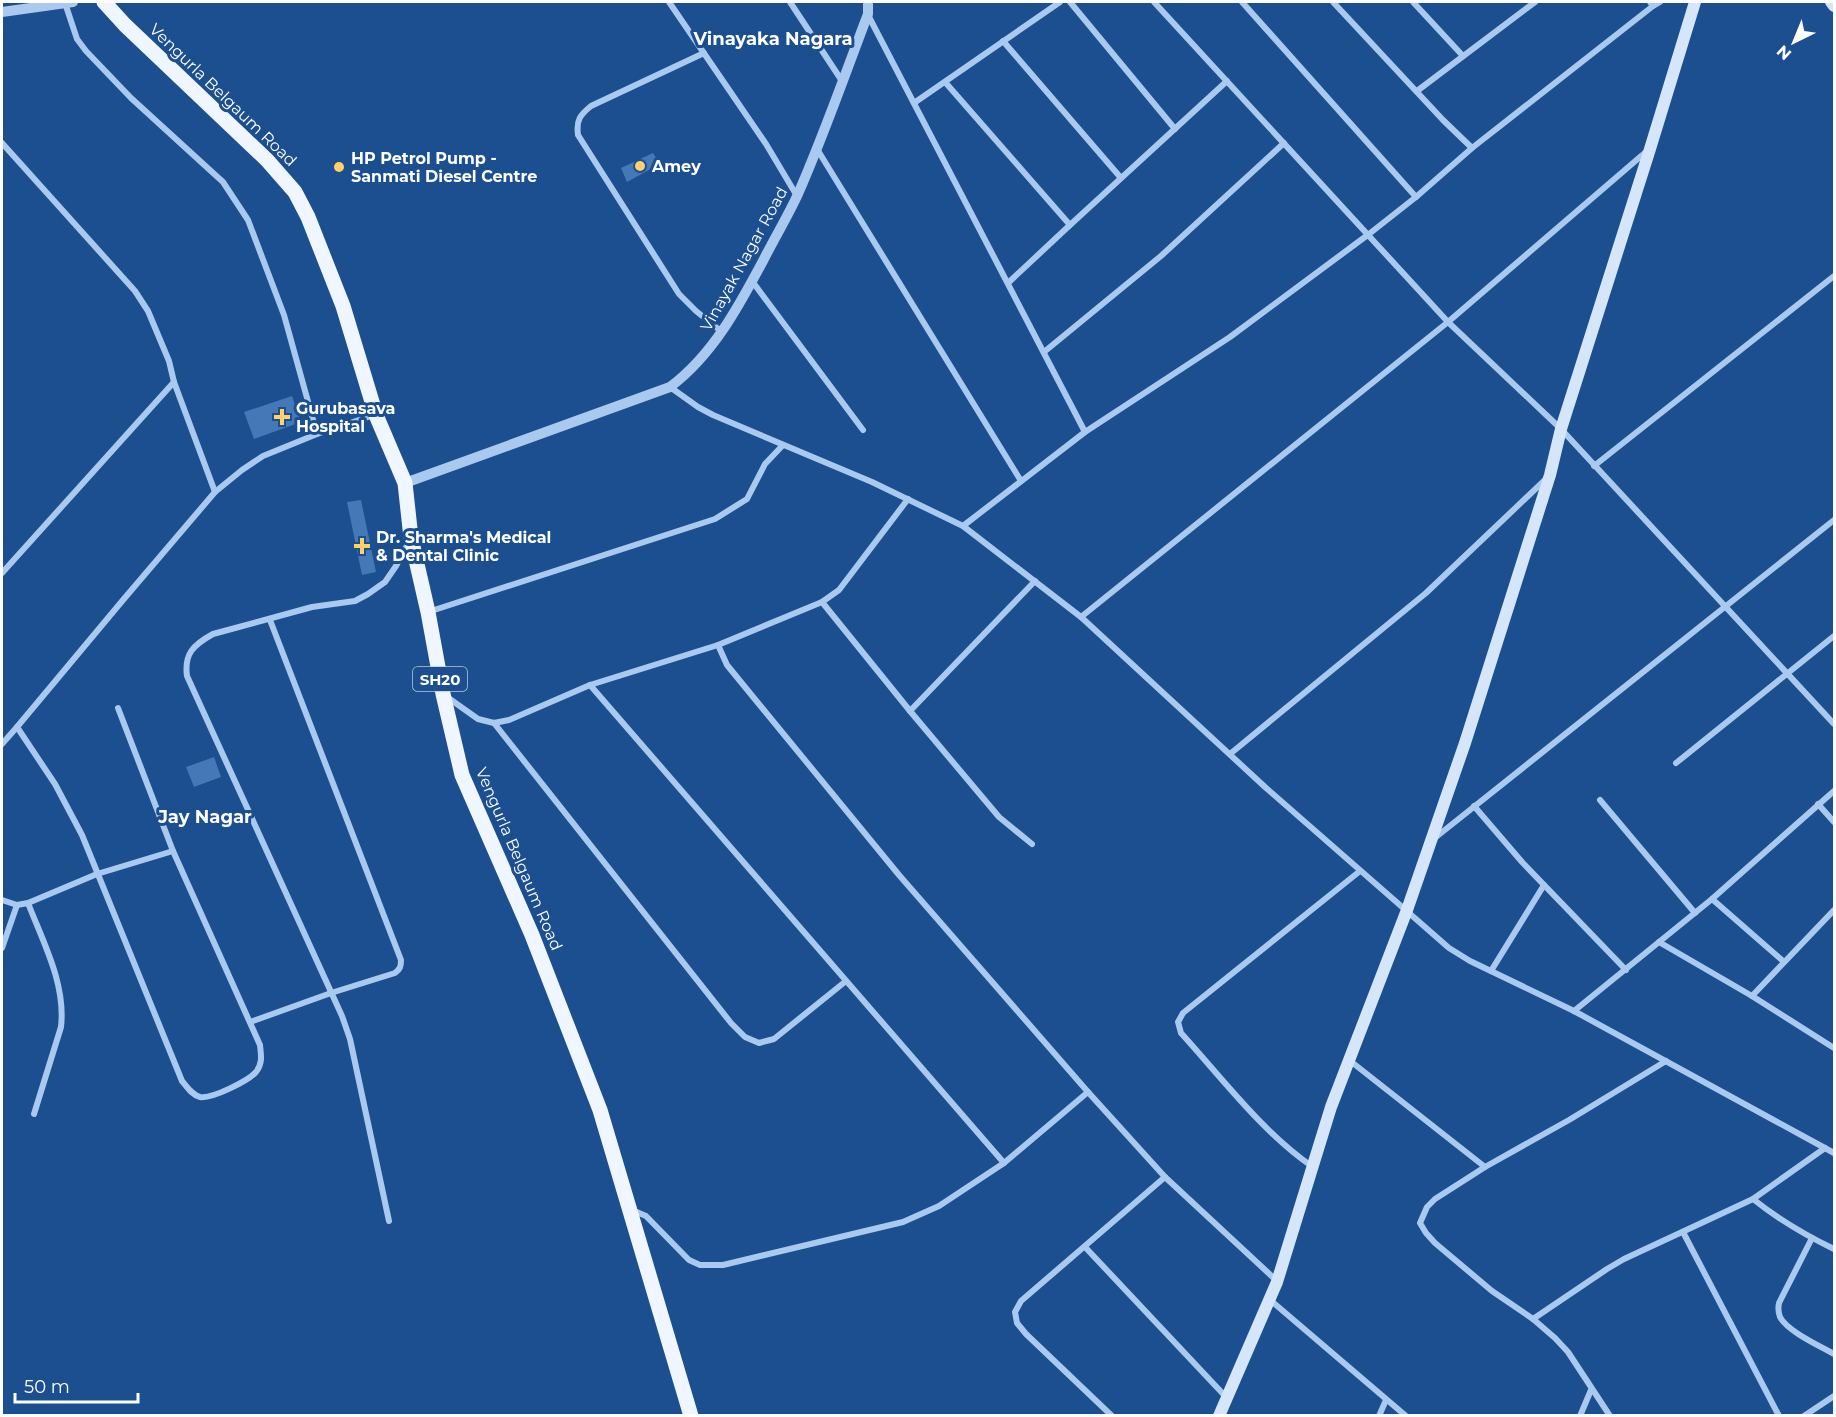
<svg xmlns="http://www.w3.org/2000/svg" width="1836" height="1417" viewBox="0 0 1836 1417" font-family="Montserrat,sans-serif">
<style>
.building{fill:#4478b7}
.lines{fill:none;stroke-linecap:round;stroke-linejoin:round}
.minor{stroke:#a9c9ee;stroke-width:6}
.tertiary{stroke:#a9c9ee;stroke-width:10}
.secondary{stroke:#d6e6fa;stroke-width:12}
.primary{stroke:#f0f6ff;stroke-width:15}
.poi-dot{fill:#ffd166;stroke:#1b4f8f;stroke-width:2}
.labels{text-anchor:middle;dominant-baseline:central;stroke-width:6;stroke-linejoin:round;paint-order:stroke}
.shield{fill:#1b4f8f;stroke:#bbcadd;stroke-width:1.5}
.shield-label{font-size:15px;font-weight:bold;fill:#fff}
.street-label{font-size:16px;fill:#fff;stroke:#1b4f8f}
.poi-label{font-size:16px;font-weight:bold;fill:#fff;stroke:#1b4f8f;text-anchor:start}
.neighbourhood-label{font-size:18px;font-weight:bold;fill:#fff;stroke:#1b4f8f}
</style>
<rect width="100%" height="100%" fill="#1b4f8f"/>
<g class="building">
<path d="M653,153l7,11 -33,18 -6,-14z"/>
<path d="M292,396l9,26 -47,17 -10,-27z"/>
<path d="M361,500l15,72 -14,3 -15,-73z"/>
<path d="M214,757l7,20 -27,10 -8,-20z"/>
</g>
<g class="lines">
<g class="minor">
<path d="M669,2l97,142 31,52"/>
<path d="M790,2l52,79"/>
<path d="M1070,2l105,127"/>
<path d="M1154,2l294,320 113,107 273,295"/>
<path d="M1242,2l174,195"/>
<path d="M1333,2l110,118 29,28"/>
<path d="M1413,2l50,54"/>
<path d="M1650,2l3,4 7,-4"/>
<path d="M65,3l12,36 9,12 45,47 92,84 25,38 36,95 33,119"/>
<path d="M868,15l217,417"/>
<path d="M1003,41l118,137"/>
<path d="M704,53l-113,53c-11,9 -15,14 -13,29l101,159 17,17 26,21"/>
<path d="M945,82l125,143 157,-144"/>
<path d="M1417,91l118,-89"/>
<path d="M914,103l146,-101"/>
<path d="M2,143l133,148 13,20 21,50 5,21 41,110"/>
<path d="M817,149l204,332"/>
<path d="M752,281l111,149"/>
<path d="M1008,283l62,-58"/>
<path d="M1044,352l117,-96 123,-113"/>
<path d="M670,387l28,20 15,8 159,67 91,44 118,91 184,170 184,161 21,13 104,50 260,142"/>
<path d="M1594,466l240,-190"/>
<path d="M963,526l122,-94 145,-95 139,-103 47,-37 56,-49 181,-142"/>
<path d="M2,573l172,-191"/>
<path d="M822,602l88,109 89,106 33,27"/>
<path d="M428,612l287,-93 32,-20 18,-35 18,-19"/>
<path d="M1081,617l367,-295 199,-171"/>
<path d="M718,645l9,20 172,210 189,217 77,85 112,104"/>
<path d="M590,685l414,478"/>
<path d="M447,697l31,22 16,4 15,-3 81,-35 128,-40 104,-43 17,-12 69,-91"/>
<path d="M118,708l55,143 87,194c1,10 3,18 -4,27 -8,9 -44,27 -56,25 -8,-2 -13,-10 -18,-16l-100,-246 -27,-51 -38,-57 106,-127 92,-108 27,-22 21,-14 54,-22 57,-19"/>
<path d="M910,711l125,-130"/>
<path d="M494,723l237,300 14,14 14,6 15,-4 72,-58"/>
<path d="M2,744l15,-17"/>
<path d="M1230,754l196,-161 121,-115"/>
<path d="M1676,763l158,-127"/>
<path d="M1600,800l95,113"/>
<path d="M1818,804l16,18"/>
<path d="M1474,806l48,56 104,108"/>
<path d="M1436,837l398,-317"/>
<path d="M1712,899l71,62"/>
<path d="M2,900l15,5 11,-2 69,-29 76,-23"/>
<path d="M28,903c15,39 38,81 33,124l-27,87"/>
<path d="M1659,942l93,54 82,52"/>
<path d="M2,948l15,-43"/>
<path d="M1491,971l53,-86"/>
<path d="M1752,996l82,-86"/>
<path d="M1574,1011l138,-112 122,-108"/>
<path d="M250,1022l81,-29 64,-20c5,-4 6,-6 6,-13l-131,-340"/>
<path d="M1349,1060l136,107"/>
<path d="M1313,1167c-49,-33 -92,-90 -132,-134l-3,-11 5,-9 177,-142"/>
<path d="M1753,1199c25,20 52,36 81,50"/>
<path d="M632,1210l14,6 43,44 11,5h23l180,-43 36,-16 65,-43 84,-71"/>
<path d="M389,1221l-39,-182 -8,-23 -155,-340c-3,-22 6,-31 26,-42l99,-27 43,-6 13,-7 17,-12 11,-16 13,-24"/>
<path d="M1683,1232l96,184"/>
<path d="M1812,1238l-33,65c-1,5 -1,9 1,14 7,14 40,29 54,37"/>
<path d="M1085,1247l141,150"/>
<path d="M1269,1299l137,117"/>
<path d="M1533,1319l74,-50 17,-10 129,-60 72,-51"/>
<path d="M1112,1416l-86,-82 -9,-11 -2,-11 6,-11 144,-124"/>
<path d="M1379,1416l7,-16"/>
<path d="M1580,1416l11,-26"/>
<path d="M1610,1416l-42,-64 -13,-14 -22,-19 -41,-28 -57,-48 -9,-10 -6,-10 7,-16 8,-8 50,-32 84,-47 97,-59"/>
<path d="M1804,1416l30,-20"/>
</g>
<g class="tertiary">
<path d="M2,12l71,-10"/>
<path d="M405,483l265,-96c43,-32 69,-81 94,-128 11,-22 24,-43 34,-65 26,-59 47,-120 70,-180v-12"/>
</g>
<g class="secondary">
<path d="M1831,2l3,4"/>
<path d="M1219,1416l58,-134 54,-175 76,-197 58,-167 85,-268 11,-46 89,-280 45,-147"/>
</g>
<path class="primary" d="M104,2l21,23 142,135 28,32 13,25 35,89 33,109 29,68 6,55 17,74 15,82 19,81 70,160 68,175 91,306"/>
</g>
<g class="poi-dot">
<circle cx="640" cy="166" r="6"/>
<circle cx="339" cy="167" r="6"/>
<path d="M279 408h6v6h6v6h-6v6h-6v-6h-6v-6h6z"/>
<path d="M359 537h6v6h6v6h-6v6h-6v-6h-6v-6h6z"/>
</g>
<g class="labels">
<rect class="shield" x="413" y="667" width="54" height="24" rx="4.5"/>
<g class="shield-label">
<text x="440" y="679">SH20</text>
</g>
<g class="street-label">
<text transform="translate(223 95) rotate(44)">Vengurla Belgaum Road</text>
<text transform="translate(744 259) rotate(-61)">Vinayak Nagar Road</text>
<text transform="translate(519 859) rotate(67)">Vengurla Belgaum Road</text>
</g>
<g class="poi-label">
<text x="351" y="158">HP Petrol Pump -<tspan x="351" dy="18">Sanmati Diesel Centre</tspan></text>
<text x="652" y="166">Amey</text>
<text x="296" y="408">Gurubasava<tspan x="296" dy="18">Hospital</tspan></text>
<text x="376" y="537">Dr. Sharma's Medical<tspan x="376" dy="18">&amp; Dental Clinic</tspan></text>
</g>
<g class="neighbourhood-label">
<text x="773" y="39">Vinayaka Nagara</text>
<text x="205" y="817">Jay Nagar</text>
</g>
</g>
<rect width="1836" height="1417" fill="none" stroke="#ffffff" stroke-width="6"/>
<g transform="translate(1794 42) rotate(223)" stroke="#1b4f8f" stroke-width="4.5" paint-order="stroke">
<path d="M0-4.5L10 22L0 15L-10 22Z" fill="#ffffff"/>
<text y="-9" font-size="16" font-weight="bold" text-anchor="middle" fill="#ffffff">N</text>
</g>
<path d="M15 1393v9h123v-9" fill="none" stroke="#ffffff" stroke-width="3"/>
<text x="24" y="1393" font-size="18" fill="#ffffff" stroke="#1b4f8f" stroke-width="4.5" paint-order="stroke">50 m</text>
</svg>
